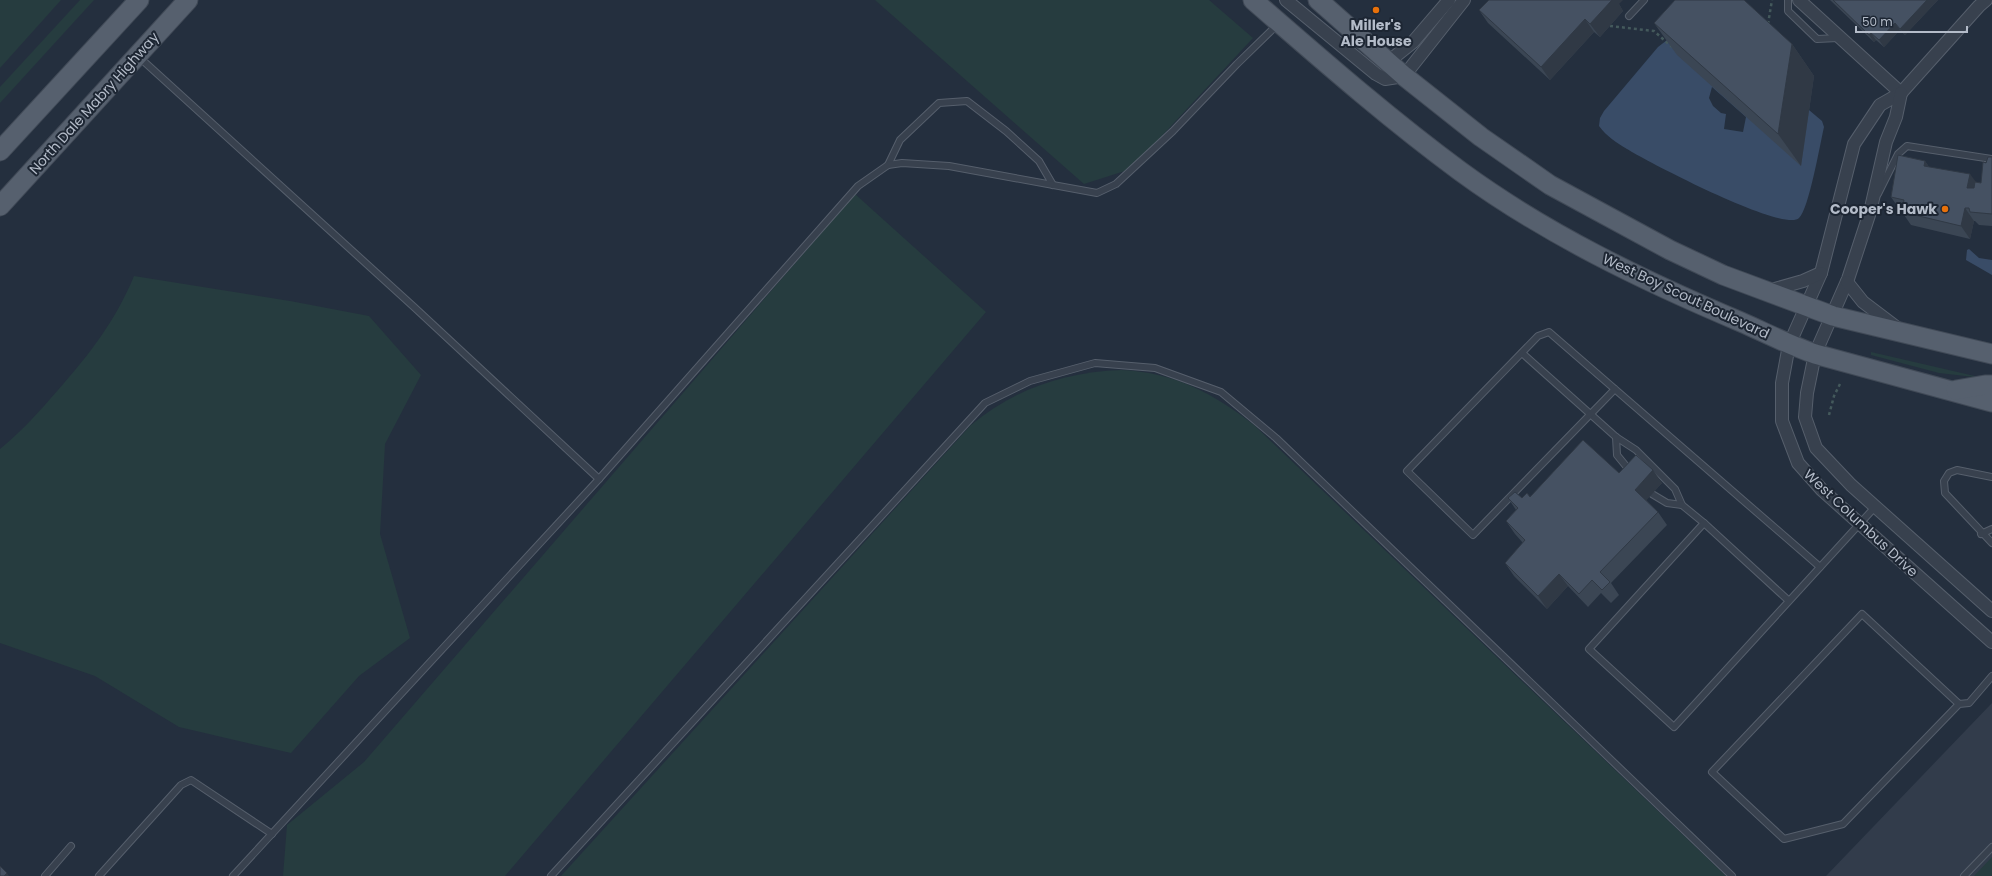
<svg xmlns="http://www.w3.org/2000/svg" width="1992" height="876" viewBox="0 0 1992 876" font-family="Poppins,sans-serif">
<style>
.airport{fill:#323c4b}
.green{fill:#263c3f}
.water{fill:#394c67}
.pier{fill:#242f3e}
.lines{fill:none;stroke-linecap:round;stroke-linejoin:round}
.lane-casing{stroke:#565f6c;stroke-width:8}
.street-casing{stroke:#565f6c;stroke-width:14}
.primary-casing{stroke:#414a57;stroke-width:21}
.path{stroke:#44595c;stroke-width:2.5;stroke-dasharray:3 3;stroke-linecap:butt}
.lane{stroke:#38414e;stroke-width:6}
.street{stroke:#38414e;stroke-width:12}
.primary{stroke:#56606e;stroke-width:19}
.wall{fill:#3b4654}
.shaded-wall{fill:#303945}
.building{fill:#455162;stroke:#303945}
.food-dot{fill:#e8710a;stroke:#1d2633;stroke-width:1.5}
.labels{text-anchor:middle;dominant-baseline:central;stroke-width:4;stroke-linejoin:round;paint-order:stroke}
.poi-label{font-size:14px;font-weight:bold;fill:#b4bcc9;stroke:#1d2633}
.street-label{font-size:14px;fill:#b4bcc9;stroke:#1d2633}
</style>
<rect width="100%" height="100%" fill="#242f3e"/>
<path class="airport" d="M1992,703v173h-166z"/>
<g class="green">
<path d="M0,0h61l-61,68z"/>
<path d="M80,0h14l-94,103v-16z"/>
<path d="M875,0h334l44,38 -122,131 -47,15z"/>
<path d="M855,194l131,118 -481,564h-222l4,-51 77,-63z"/>
<path d="M134,276l156,25 79,15 52,59 -36,69 -5,90 30,104 -51,38 -68,77 -112,-26 -84,-51 -95,-33v-194c22,-18 39,-37 58,-59 31,-35 58,-70 76,-114z"/>
<path d="M1871,352l108,25 13,2 -53,-6 -68,-18z"/>
<path d="M1121,370c52,2 92,23 133,55l472,451h-1165l410,-451c43,-36 94,-53 150,-55z"/>
<path d="M1992,857v19h-18z"/>
</g>
<g class="water">
<path d="M1671,37l138,73 13,11 2,6c-4,17 -15,82 -25,91 -15,15 -151,-56 -172,-69 -10,-6 -21,-13 -28,-23l1,-8 4,-7 54,-64z"/>
<path d="M1969,249l10,9 13,2v15l-26,-15 1,-10z"/>
</g>
<path class="pier" d="M1712,87l34,30 -3,15 -19,-3 2,-15 -5,-1 -8,-7 -4,-8z"/>
<g class="lines">
<g class="lane-casing">
<g id="lane">
<path d="M1788,0v11l29,28 21,-1"/>
<path d="M1629,16l15,-16"/>
<path d="M139,57l275,250 185,172"/>
<path d="M888,165l12,-25 39,-37 28,-2 39,30 33,30 14,24"/>
<path d="M1878,194l20,-40 9,-8 85,13"/>
<path d="M1522,353l94,84 20,13 39,39 7,16"/>
<path d="M1615,389l-142,146 -66,-64 131,-135 11,-4 271,235"/>
<path d="M1616,437l1,18 13,16"/>
<path d="M1992,477l-35,-7 -8,3 -5,8 1,12 47,50"/>
<path d="M1652,494l15,9 15,2 22,18"/>
<path d="M1981,534l11,-5"/>
<path d="M1789,601l-85,-78 -115,126 85,78 201,-220"/>
<path d="M1959,704l-97,-90 -150,158 72,67 59,-15 116,-120 10,-1 23,-27"/>
<path d="M45,876l26,-30"/>
<path d="M99,876l82,-91 10,-5 81,54"/>
<path d="M233,876l366,-397 259,-293 30,-21 14,-2 47,3 148,27 19,-9 57,-53 64,-67 41,-40"/>
<path d="M551,876l434,-473 45,-22 65,-18 60,5 66,24 55,46 456,438"/>
<path d="M1964,876l28,-29"/>
</g>
</g>
<g class="street-casing">
<g id="street">
<path d="M1286,0l90,74 9,5 19,-3 60,-76"/>
<path d="M1799,0l102,93"/>
<path d="M1986,0l-7,6 -78,87 -21,12 -26,39 -33,129 -32,72 -7,38v38l16,42 24,27 170,152"/>
<path d="M1388,62l25,-20 36,-42"/>
<path d="M1901,93l-5,24 -10,25 -16,70 -22,67 -33,75 -8,39 -2,24 11,31 35,37 141,126"/>
<path d="M1847,282l16,20 33,25"/>
<path d="M1768,291l35,-10 18,-8"/>
</g>
</g>
<g class="primary-casing">
<g id="primary">
<path d="M1253,0c68,59 135,118 207,171 86,63 184,110 281,151 25,11 48,23 74,32l177,48"/>
<path d="M1318,0l86,76 77,61 69,48 120,65 53,25 110,41 159,38"/>
<path d="M0,151l139,-151"/>
<path d="M0,206l188,-206"/>
<path d="M1956,390l29,-5h7"/>
</g>
</g>
<g class="path">
<path d="M1768,24l4,-24"/>
<path d="M1610,26l44,5 18,16"/>
<path d="M1829,415l5,-19 6,-12"/>
</g>
<use href="#lane" class="lane"/>
<use href="#street" class="street"/>
<use href="#primary" class="primary"/>
</g>
<g class="wall">
<path d="M1830,0h108l-33,35 -5,-5 -16,17 -8,-7 -2,2z"/>
<path d="M1619,4l4,7 -23,26 -6,-5 -44,48 -62,-57 -9,-13z"/>
<path d="M1654,23l138,21 22,32 -13,90 -124,-111z"/>
<path d="M1992,157v69l-13,-1 -4,-4h-1l-4,18 -59,-14 -9,-13v-2h-2l-9,-13 34,-36 4,6 47,15 5,1 5,-20z"/>
<path d="M1619,473l43,10 -16,17 12,12 9,13 -56,58 8,12 -8,8 -10,-10 -13,14 -20,-21 -21,23 -33,-33 -9,-13 18,-20 -8,-9 -9,-13 10,-11 -8,-12h14z"/>
</g>
<g class="shaded-wall">
<path d="M1612,0h11l-4,4 4,7 -23,26 -10,-13z"/>
<path d="M1927,0h11l-33,35 -5,-6z"/>
<path d="M1585,19l9,13 -44,48 -9,-13z"/>
<path d="M1895,23l5,7 -16,17 -5,-7z"/>
<path d="M1871,33l5,7 -2,2 -5,-7z"/>
<path d="M1792,44l22,32 -13,90 -23,-32z"/>
<path d="M1925,161l9,13 -10,-8z"/>
<path d="M1970,174l9,12 -3,14 -9,-12z"/>
<path d="M1965,208l9,13 -4,18 -9,-13z"/>
<path d="M1653,470l9,13 -18,20 -9,-13z"/>
<path d="M1559,574l9,12 -21,23 -9,-13z"/>
<path d="M7,873l2,3h-5z"/>
</g>
<g class="building">
<path d="M1489,0h123l-22,24 -5,-5 -44,48 -62,-57z"/>
<path d="M1675,0h69l48,44 -14,90 -124,-111z"/>
<path d="M1833,0h94l-27,29 -5,-6 -16,17 -8,-7 -2,2z"/>
<path d="M1898,155l27,6 -1,5 46,8 -3,14h7l1,-6 6,1 2,-21 3,1 2,-6h4v57l-22,-2 -1,-4h-4l-4,18 -59,-14 2,-12 -13,-3z"/>
<path d="M1583,440l36,33 17,-18 17,15 -18,20 23,22 -58,60 10,10 -8,8 -10,-10 -13,14 -20,-20 -21,22 -33,-33 20,-23 -19,-19 12,-13 -10,-10 7,-6 7,6 5,-5 3,4z"/>
<path d="M0,866l7,7 -3,3h-4z"/>
</g>
<g class="food-dot">
<circle cx="1376" cy="10" r="4"/>
<circle cx="1945" cy="209" r="4"/>
</g>
<g class="labels">
<g class="poi-label">
<text x="1376" y="25">Miller's<tspan x="1376" dy="16">Ale House</tspan></text>
<text x="1937" y="209" text-anchor="end">Cooper's Hawk</text>
</g>
<g class="street-label">
<text transform="translate(94 103) rotate(-48)">North Dale Mabry Highway</text>
<text transform="translate(1686 296) rotate(25)">West Boy Scout Boulevard</text>
<text transform="translate(1861 523) rotate(43)">West Columbus Drive</text>
</g>
</g>
<path d="M1856 26v6h111v-6" fill="none" stroke="#b4bcc9" stroke-width="2"/>
<text x="1862" y="26" font-size="12" fill="#b4bcc9" stroke="#1d2633" stroke-width="3" paint-order="stroke">50 m</text>
</svg>
